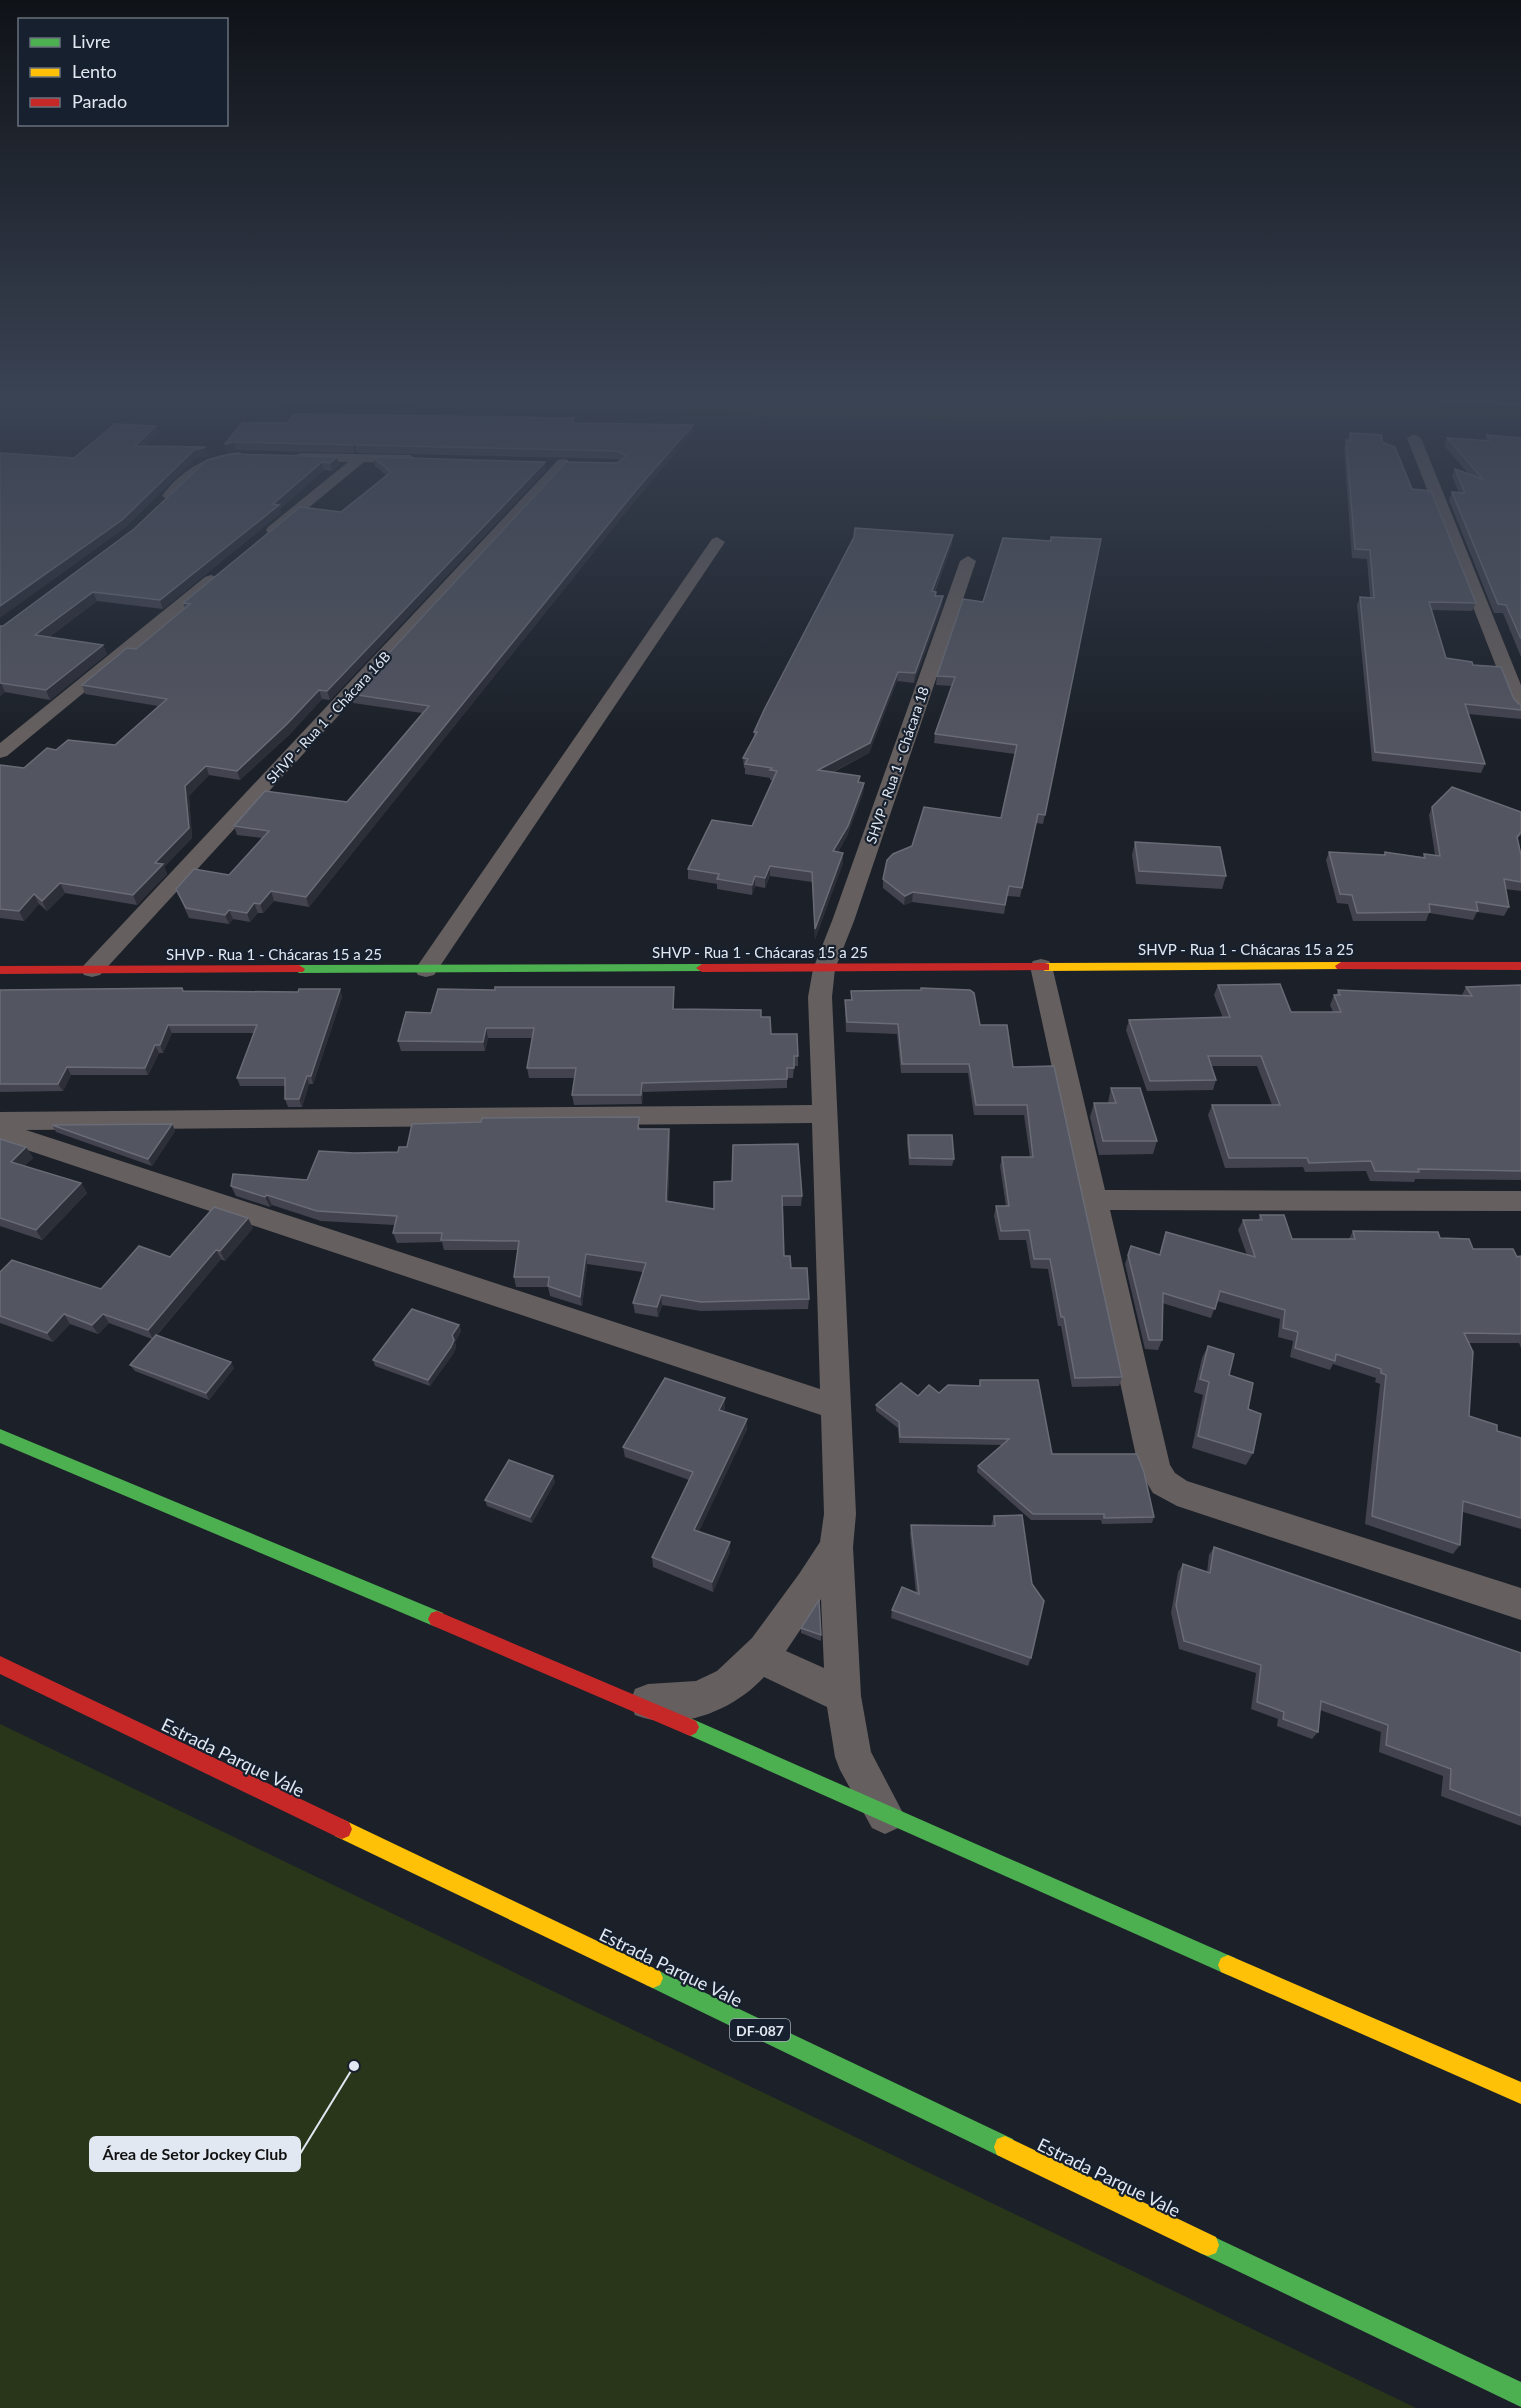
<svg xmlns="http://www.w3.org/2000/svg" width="1521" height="2408" viewBox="0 0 1521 2408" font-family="Lato,sans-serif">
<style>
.green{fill:#2a3619}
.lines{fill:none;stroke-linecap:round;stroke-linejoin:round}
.stream{stroke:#4b6a89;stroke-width:4.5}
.street{fill:#655f5f;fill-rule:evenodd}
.fast{fill:#4caf50;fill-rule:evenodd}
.slow{fill:#ffc107;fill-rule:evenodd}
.jam{fill:#c62828;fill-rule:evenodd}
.wall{fill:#42434e}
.shaded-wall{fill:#2c2e38}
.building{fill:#535560;stroke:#696c76;stroke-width:1.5}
.labels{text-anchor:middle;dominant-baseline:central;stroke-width:4.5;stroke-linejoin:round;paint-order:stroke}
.far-street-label{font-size:14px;fill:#e1e8f1;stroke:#17202e}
.shield{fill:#17202e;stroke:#a4acb6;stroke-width:1.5}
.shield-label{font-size:14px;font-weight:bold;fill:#e1e8f1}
.street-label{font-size:15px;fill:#e1e8f1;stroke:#17202e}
.near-street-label{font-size:18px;fill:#e1e8f1;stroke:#17202e}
.leader{fill:none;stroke:#e1e8f1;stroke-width:2}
.callout-dot{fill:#e1e8f1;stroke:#17202e;stroke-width:2}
.callout{fill:#e1e8f1;stroke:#e1e8f1;stroke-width:2}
.callout-label{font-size:16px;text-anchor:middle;font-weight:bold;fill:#111}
</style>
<rect width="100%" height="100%" fill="#1c2129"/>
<g class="green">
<path d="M112,397h1409v23l-38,-2 -504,4z"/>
<path d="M0,1724l1416,684h-1416z"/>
</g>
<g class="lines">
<path class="stream" d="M1389,397l132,7"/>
<g class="street">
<path d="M1414,434l7,4 100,247v27l-6,-1 -3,-4 -105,-269z"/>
<path d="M239,452l7,4 -2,3 -31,7 -16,10 -23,23 -5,1 -7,-4c19,-26 45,-41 77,-44z"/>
<path d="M302,453l108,2 7,4 -7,4 -46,-1 -86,71h-10l-2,-3 2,-3 80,-65 -51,-2 -2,-3 2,-3z"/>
<path d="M563,459l5,1 2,3 -2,3 -468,509 -8,2 -8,-2 -3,-5 3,-5 474,-505z"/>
<path d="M717,537l8,5 -291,433 -8,2 -8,-2 -3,-5 3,-5 294,-426z"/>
<path d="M968,556l8,5 -122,360 -19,48 -3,28 24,517 -3,33 8,149 10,56 33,63 -6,13 -13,6 -13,-6 -32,-58 -5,-13 -8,-50 -63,-30c-30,33 -85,56 -129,38l-5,-13 5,-13 13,-5 48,-3 21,-10 35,-33 47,-64 21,-32 4,-28 -3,-99 -821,-274v-29l812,-7 -4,-108 5,-28 19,-48 128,-360zM812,1123l8,266 -794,-259zM821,1599l3,69 -38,-17z"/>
<path d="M211,575l6,2 2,3 -2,3 -210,173 -7,2v-15l205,-166z"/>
<path d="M1041,959l8,2 3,5 53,224 416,1v20l-411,-1 60,255 5,8 12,8 334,107v32l-344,-114 -24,-13 -14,-23 -109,-504 3,-5z"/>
</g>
<g class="fast">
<path d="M702,964l4,1v6l-407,2 -6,-4 6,-4z"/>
<path d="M0,1429l443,184 3,6 -3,6 -6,2 -6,-2 -431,-182z"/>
<path d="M690,1718l545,240 3,7 -3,7 -7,3 -7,-3 -537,-239 -3,-6 3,-6z"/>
<path d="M653,1968l360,171 3,8 -3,8 -8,3 -8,-3 -351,-170 -3,-7 3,-7z"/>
<path d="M1208,2234l313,148v25l-321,-154 -3,-8 3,-8z"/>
</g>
<g class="slow">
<path d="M1341,962l6,4 -2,3 -300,2 -6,-4 6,-4z"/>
<path d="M342,1819l318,152 3,7 -3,7 -7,3 -7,-3 -311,-149 -3,-7 3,-7z"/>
<path d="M1228,1955l293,127v22l-300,-132 -3,-7 3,-7z"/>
<path d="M1005,2136l211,101 3,8 -3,8 -8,3 -8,-3 -203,-98 -3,-8 3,-8z"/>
</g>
<g class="jam">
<path d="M1341,962h180v8l-184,-1 -2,-3z"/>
<path d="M1045,963l4,1v6l-347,2 -6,-4 6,-4z"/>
<path d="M299,965l6,4 -2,3 -303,2v-8z"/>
<path d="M437,1611l259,110 3,6 -3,6 -6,3 -259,-111 -3,-6 3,-6z"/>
<path d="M0,1656l349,166 3,7 -3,7 -7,3 -7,-3 -335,-162z"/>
</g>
</g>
<g class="wall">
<path d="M574,418v5l119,9 -55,65 -329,410 -35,-6 -11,12h-5l-8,9 -17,-3 -4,5 -40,-6 -13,-29 53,-14 33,-37 -25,-3 -3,-9 113,-24 75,-89 -69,-10 -2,-9 270,-233 -3,-2 -259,-6 -3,-2 -2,2 -118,-3 -9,2 -2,-8 62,-21z"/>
<path d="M1350,433l32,9 30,47 64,114 -4,8 -40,-1 14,48 27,7 46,39h2v15l-53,-5 17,50 -4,9 -109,-12 -15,-156 3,-8h10l-3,-38 -15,-1 -8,-110z"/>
<path d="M1487,435l34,3v219l-18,-44h-9l-45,-113 3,-8 7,1 -7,-17 3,-7 14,5 -25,-28 3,-8 38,3z"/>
<path d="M337,457l2,8 -7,6 -8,-1 -44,39 1,4 -118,96 -66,-8 -48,36 54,8 4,9 -57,46 -45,-8 -5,4v-70h3l131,-97z"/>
<path d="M373,457l172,5 1,8 -216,230 -8,-1 -32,35 -50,46 -31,-5 -20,21 3,42 -28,29 3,7 -30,31 -72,-12 -18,18 -8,-7 -15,17 -24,-3v-153l24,3 32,-18 59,-5 43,-39 -73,-12 -3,-9 54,-36 49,-41 -2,-5 158,-91 45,-37 -11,-9z"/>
<path d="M1051,537l50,2 -58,285 -7,-1 -16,74 -13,-1 -3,18 -92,-12 -8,3 -21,-17v-9l29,-33 89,-28 14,-64 -81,-11 1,-9 17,-48 -16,-1 1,-9 46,-74 67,-61z"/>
<path d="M952,544l-17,48 7,14 -28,77 -17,-2 -28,72 -37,20 28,10h4l-1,10 -16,43 -9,16 5,11 -28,76 -3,-57 -42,-6 -5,12 -10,-2 -3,9 -35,-6v-5l-29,-5v-10l64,-43 21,-46h-3v-2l-25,-4v-6h-1l-1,-10 11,-21v-5z"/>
<path d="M1432,807l89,5v23l-4,4 4,16v36l-16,-2 4,18 -5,9 -27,-4 -4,8 -44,-7 -3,8h-73l-5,-17 -11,-1 -11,-43 3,-8 55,3 1,-3 38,5 1,-3 11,1 -6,-40z"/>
<path d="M1135,842l91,34 -4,13 -86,-5 -4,-29z"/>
<path d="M1218,985l73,27h42l-3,-7 4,-10h2l2,-5 124,5 4,-8 55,-2v195l-106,-1 -1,3 -44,-1 -4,-10 -61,1 -2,-5 -78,1 -17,-53 4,-10h60l-15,-39h-46l5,14 -3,10 -66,1 -21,-61 3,-10 94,-2 -9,-23z"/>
<path d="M340,989l2,8 -29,87h-4l-7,23h-14l-3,-8v-13h-45l-3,-8 17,-45h-82l-9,20h-4l-11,22h-77l-8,16 -63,1v-102l298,2z"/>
<path d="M851,991l129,34 33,42 109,310 -3,9 -47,1 -11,-61h-3l-10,-57 -17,-1 -5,-28h-27l-5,-24 2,-10h10l-6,-40 2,-9h28l-6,-42h-50l-6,-42h-67l-4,-39 -51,-2 -1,-23v-9h6z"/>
<path d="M674,996v13l87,8 10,17 27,22v10h-4l-1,12h-6v10l-144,4 -1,12 -68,1 -2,-10 3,-17h-46l-2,-10 5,-30h-44l-3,13h-84l-3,-10 33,-28z"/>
<path d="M1111,1088l46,53 -4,13 -54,1 -9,-38 4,-14h14z"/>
<path d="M172,1124l3,7 -23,35 -96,-34 -4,-7z"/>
<path d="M640,1127v2l30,10 -2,62 46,8v-27l88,14 -1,10h-18l1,50 25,43 -1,10 -107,2 -39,-6 -4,12 -23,-4 -2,-10 10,-31 -56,-8 -5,42 -32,-10 -2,-9h-32l-2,-10 4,-27h-74l-2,-8 -45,1 -4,-10 2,-8 -74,-4 -49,-16 -2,2 -34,-11 -5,-10 76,-6 47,-27 44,-1 9,-5z"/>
<path d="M908,1135l46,24 -2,7 -43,-1 -2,-23z"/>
<path d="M0,1139l26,8 7,11 -9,8 57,17 6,10 -45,47 -42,-14z"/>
<path d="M1260,1215l32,24h57l4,-8 87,7 33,11 48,7v92l-2,-5h-51l1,73 28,15 24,7v91l-58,-17 -3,33 -7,9 -88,-30 15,-140 -5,-2 1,-4 -43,-14 -3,6 -40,-13 3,-16 -15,-4 2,-18 -63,-18 -6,17 -49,-15v37l-4,10 -13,-1 -20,-85 6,-18 28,9 7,-23 81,23 -9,-25 5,-10h15z"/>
<path d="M253,1228l-28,33 -4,-2 -64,76 77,33 -25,32 -74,-29 -5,-6 22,-26 -43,-16 -11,11 -28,-10 -17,18 -53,-19v-51l101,17 69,-32z"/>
<path d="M459,1325l2,6 -6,11 1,5 -3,7 -23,32 -55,-20 -2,-6z"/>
<path d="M1208,1346l21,29 19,34 5,44 -7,12 -54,-17 11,-53 -9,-3 8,-34z"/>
<path d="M980,1380l72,74 102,63 -2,6 -50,1 -1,-4h-70l-54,-48 1,-6 24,-21 -103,-2 -1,-15 -22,-17v-6l103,-19z"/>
<path d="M725,1398v10l-1,3 23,8v10l-48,102 31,21 -17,40 -60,-25 -1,-10 37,-77 -64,-23 -2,-10z"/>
<path d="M553,1476l2,6 -23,41 -45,-17 -2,-6z"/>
<path d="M994,1516l37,142 -3,8 -137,-48 1,-8 24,-17 -6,-59 1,-9 80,1z"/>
<path d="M1214,1547l307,106v173l-80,-30 2,-20 -64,-24 2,-20 -61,-22 -2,22 -6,7 -35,-13 1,-7 -27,-10 5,-36 -77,-24 -8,-36 7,-41 5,-8 24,8 2,-17z"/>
<path d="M801,1628l20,7v6l-20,-8z"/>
</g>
<g class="shaded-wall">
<path d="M693,425v7l-55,65 -329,410 -3,-10 331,-408z"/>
<path d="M156,426l2,8 -21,20 -2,-8z"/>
<path d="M234,442l2,8 -9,2 -2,-8z"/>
<path d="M355,443l1,8 -2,2 -1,-8z"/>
<path d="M206,447l2,9 -12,2 -71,70 -125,90v-12l194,-156z"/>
<path d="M337,457l2,8 -7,6 -2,-8z"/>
<path d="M322,462l2,8 -44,39 1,4 -118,96 -3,-9z"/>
<path d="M545,462l1,8 -216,230 -3,-9z"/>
<path d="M953,535l-1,9 -21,57 1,-10z"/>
<path d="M93,592l4,9 -58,43 -4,-9z"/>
<path d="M943,596l-1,10 -28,77 1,-10z"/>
<path d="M103,645l4,9 -57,46 -4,-10z"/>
<path d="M898,672l-1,9 -28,72 -52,27 1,-10z"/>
<path d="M0,683h1l4,9 -5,4z"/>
<path d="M319,690l3,9 -32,35 -50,46 -3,-9z"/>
<path d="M206,766l3,9 -20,21 3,42 -28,29 3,7 -30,31 -4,-10 22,-32 30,-77z"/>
<path d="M864,783l-1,10 -16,43 -14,25v-10z"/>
<path d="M843,853v10l-28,76v-10z"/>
<path d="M770,866v10l-5,12v-10z"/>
<path d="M755,876v10l-3,9v-10z"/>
<path d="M60,883l5,10 -18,18 -5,-10z"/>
<path d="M271,891l3,10 -11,12 -3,-9z"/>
<path d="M913,892l-1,10 -8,3 1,-9z"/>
<path d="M34,894l5,10 -15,17 -5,-10z"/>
<path d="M254,903l4,10 -8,9 -3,-9z"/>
<path d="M229,910l4,9 -4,5 -4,-9z"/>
<path d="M340,989l2,8 -29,87 -2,-8z"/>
<path d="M168,1025l4,8 -9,20 -3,-8z"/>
<path d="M486,1028l2,10 -3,13 -2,-9z"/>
<path d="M155,1045l4,8 -11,22 -3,-7z"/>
<path d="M67,1067l4,8 -8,16 -5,-7z"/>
<path d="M307,1076l2,8 -7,23 -3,-8z"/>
<path d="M642,1083l1,9 -1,12 -1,-9z"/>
<path d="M172,1124l3,7 -23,35 -4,-7z"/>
<path d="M669,1129l1,10 -3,72 -1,-10z"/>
<path d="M26,1147l7,11 -15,14 -7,-10z"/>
<path d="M81,1183l6,10 -45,47 -6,-10z"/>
<path d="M267,1195l5,10 -2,2 -5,-10z"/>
<path d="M248,1218l5,10 -28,33 -5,-10z"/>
<path d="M216,1250l5,9 -68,80 -5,-9z"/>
<path d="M586,1254l1,10 -5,42 -2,-9z"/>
<path d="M661,1295l1,10 -4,12 -1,-10z"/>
<path d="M64,1314l6,10 -17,18 -6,-9z"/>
<path d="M103,1314l6,9 -11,11 -6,-9z"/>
<path d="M459,1325l2,6 -6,11 1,5 -3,7 -23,32 -2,-6z"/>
<path d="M231,1362l3,6 -25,32 -3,-7z"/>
<path d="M725,1398v10l-5,12 -1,-10z"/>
<path d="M747,1419v10l-52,110 -1,-9z"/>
<path d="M553,1476l2,6 -23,41 -2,-6z"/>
<path d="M730,1542v10l-17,40 -1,-10z"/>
</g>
<g class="building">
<path d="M294,414l280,4 -2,5 121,2 -56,64 -331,408 -35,-6 -11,13 -6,-1 -7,10 -18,-3 -4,5 -39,-7 -10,-19 18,-20 35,6 40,-44 -35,-5 31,-35 82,11 82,-96 -78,-12 215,-232 51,1 10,-7 -10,-5 -260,-6 -2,-2 -2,2 -119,-3 -9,2 17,-21h45z"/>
<path d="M115,424l41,2 -21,20 71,1 -12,3 -72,70 -122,86v-153l74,5z"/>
<path d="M1350,433l32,2v7l13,5 17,42 19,2 45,112 -47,-1 17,56 26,4 1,3 28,2 13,32 5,5h2v6l-56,-6 20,60 -110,-12 -15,-155 14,1 -4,-48 -15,-1 -9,-109 5,1z"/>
<path d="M1487,435l34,3v201l-15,-34 -8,-1 -46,-112 13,1 -10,-24 28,10 -36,-41 43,3z"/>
<path d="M234,454l103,3 -7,6 -8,-1 -49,42 6,1 -119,95 -67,-8 -58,43 68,10 -57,45 -46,-7v-57h3l131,-97 73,-69z"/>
<path d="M373,457l172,5 -218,229 -8,-1 -32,34 -50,47 -31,-5 -21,20 4,42 -34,35 8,1 -30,31 -73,-12 -18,18 -8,-7 -15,17 -19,-2v-144l24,3 23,-20 9,2 12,-10 47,5 52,-46 -85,-14 45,-37 9,1 54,-45 -7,-1 117,-96 41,5 50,-40z"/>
<path d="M855,528l98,7 -21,56 4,1 -1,4h8l-28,77 -17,-1 -28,71 -52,27 42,6 -2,6 6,1 -16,43 -15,25 10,2 -28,76 -3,-57 -42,-6 -5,12 -10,-2 -3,9 -35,-6 2,-5 -31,-5 24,-49 40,6 25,-55 -7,-1 2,-2 -27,-4 3,-5 -5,-1 14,-26h-3l10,-22 90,-173z"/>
<path d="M1051,537l50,2 -56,276 -7,-1 -16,74 -13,-2 -4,19 -92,-13 -8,4 -22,-17 4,-19 6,-6 19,-8 12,-39 77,11 16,-73 -82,-11 20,-57 -18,-1 26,-77 20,3 20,-64 48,3z"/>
<path d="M1452,787l69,25v20l-4,5 4,18v27l-17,-3 5,28 -33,-5 2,9 -49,-7 1,8 -73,1 -5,-18 -12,-1 -11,-42 56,3v-3l40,6 -1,-4 16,2 -8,-49z"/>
<path d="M1135,842l85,5 6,29 -87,-5z"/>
<path d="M1280,984l11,28h50l-7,-17h6l-2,-5 134,6 -6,-9 55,-2v186l-103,-2 1,3 -44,-1 -4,-10 -62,2 -2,-5h-78l-17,-53h68l-19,-49h-53l8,24 -66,1 -21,-61 101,-3 -12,-32z"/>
<path d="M495,987h179l-1,22 88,1v7h9l1,17h26l1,22h-4v12h-7v11l-145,4 -1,12h-69l4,-27h-49l7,-40h-48l-3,14 -85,-1 8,-29 25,1 7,-24 57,1z"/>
<path d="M182,988l1,3 115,1 1,-3h41l-29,87h-4l-8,23h-14v-21h-48l20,-53h-89l-8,20h-5l-10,23 -78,-1 -9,17h-58v-94z"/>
<path d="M921,988l49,2 4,3 6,32h27l6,42 41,-1 68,311 -47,1 -11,-61h-3l-11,-58h-16l-5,-29 -28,1 -5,-25h13l-7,-49h31l-6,-52h-51l-7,-41h-67l-4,-40 -51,-2 -2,-22h7l-1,-9 70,-1z"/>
<path d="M1111,1088h29l17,53h-54l-9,-38h22z"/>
<path d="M639,1117l-1,12h31l-3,72 48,8v-27l18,-1 1,-36 65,-1 4,52h-20l2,60h6l1,12h16l2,31 -108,3 -40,-7 -4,12 -24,-4 13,-40 -60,-9 -6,43 -32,-11 1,-9h-35l5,-36 -78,-1 1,-7h-49l4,-17 -80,-5 -50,-16 -2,2 -34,-11 2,-12 74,6 12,-29 35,2 44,-1 1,-5h8l5,-23 69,-2 1,-4z"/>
<path d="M172,1124l-24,35 -96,-34z"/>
<path d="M908,1135h44l2,24 -44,-1z"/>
<path d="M0,1139l26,8 -15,15 70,21 -45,47 -36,-12z"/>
<path d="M214,1207l34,11 -28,33 -4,-1 -68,80 -45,-16 -11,11 -28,-11 -17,19 -47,-17v-44l12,-12 89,29 38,-43 31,11z"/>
<path d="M1260,1215h24l8,24h63l-2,-8 85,1 2,6 29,1 4,10h40l4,8 4,-1v78l-57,-1 9,19 -4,64 28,9v6l24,7v80l-58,-17 -3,44 -88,-29 14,-141 -5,-2v-4l-45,-15 -1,7 -40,-13 3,-16 -15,-4 2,-18 -65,-19 -5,18 -52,-16 -1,47h-13l-21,-85 3,-9 29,9 6,-23 89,25 -12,-37h19z"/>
<path d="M412,1309l47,16 -7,10 2,5 -3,7 -23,33 -55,-20z"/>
<path d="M156,1335l75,27 -25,31 -76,-28z"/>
<path d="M1208,1346l26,8 -5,21 24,8 -5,26 13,5 -8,39 -55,-17 11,-54 -9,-3z"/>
<path d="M665,1378l60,20 -6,12 28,9 -53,111 36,12 -18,40 -60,-25 41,-85 -70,-25z"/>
<path d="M980,1380h58l14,74h85l7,18 10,45 -50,1v-4h-71l-55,-48 31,-27 -109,-2 -1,-15 -23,-17 25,-22 17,13 11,-11 10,8 9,-8 32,1z"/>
<path d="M509,1460l44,16 -23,41 -45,-17z"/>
<path d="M1022,1515l10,69 12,17 -13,57 -139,-48 10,-23 17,7 -8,-69 84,1 -1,-10z"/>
<path d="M1214,1547l307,106v163l-71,-27 1,-20 -65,-24 2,-20 -67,-24 -3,31 -35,-13 1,-7 -27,-10 4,-37 -77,-24 -8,-36 7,-41 27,9z"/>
<path d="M819,1600l2,35 -20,-7z"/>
</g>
<linearGradient id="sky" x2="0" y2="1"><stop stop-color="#0f1217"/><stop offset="0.54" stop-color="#3a4354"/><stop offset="1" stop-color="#3a4354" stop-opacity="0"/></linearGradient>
<rect width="1521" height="734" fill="url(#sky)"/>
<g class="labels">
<g class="far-street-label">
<text transform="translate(328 717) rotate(-47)">SHVP - Rua 1 - Chácara 16B</text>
<text transform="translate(897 765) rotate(-71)">SHVP - Rua 1 - Chácara 18</text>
</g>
<rect class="shield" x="730" y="2019" width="60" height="22" rx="4.5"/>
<g class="shield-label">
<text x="760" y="2030">DF-087</text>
</g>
<g class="street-label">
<text x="1246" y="949">SHVP - Rua 1 - Chácaras 15 a 25</text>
<text x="760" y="952">SHVP - Rua 1 - Chácaras 15 a 25</text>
<text x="274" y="954">SHVP - Rua 1 - Chácaras 15 a 25</text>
</g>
<g class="near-street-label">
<text transform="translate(233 1757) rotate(26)">Estrada Parque Vale</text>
<text transform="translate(671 1967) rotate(26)">Estrada Parque Vale</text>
<text transform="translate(1109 2177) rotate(26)">Estrada Parque Vale</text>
</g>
</g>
<path class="leader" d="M354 2066L300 2154"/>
<circle class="callout-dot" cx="354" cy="2066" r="6"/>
<rect class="callout" x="90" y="2137" width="210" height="34" rx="6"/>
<g class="callout-label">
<text x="195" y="2160">Área de Setor Jockey Club</text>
</g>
<rect x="18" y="18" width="210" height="108" fill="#17202e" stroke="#68707c" stroke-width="1.5"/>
<rect x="30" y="38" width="30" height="9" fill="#4caf50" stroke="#68707c" stroke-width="1.5"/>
<text x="72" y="48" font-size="18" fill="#e1e8f1">Livre</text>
<rect x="30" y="68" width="30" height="9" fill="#ffc107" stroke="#68707c" stroke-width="1.5"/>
<text x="72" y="78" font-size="18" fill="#e1e8f1">Lento</text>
<rect x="30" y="98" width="30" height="9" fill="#c62828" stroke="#68707c" stroke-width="1.5"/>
<text x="72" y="108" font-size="18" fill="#e1e8f1">Parado</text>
</svg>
